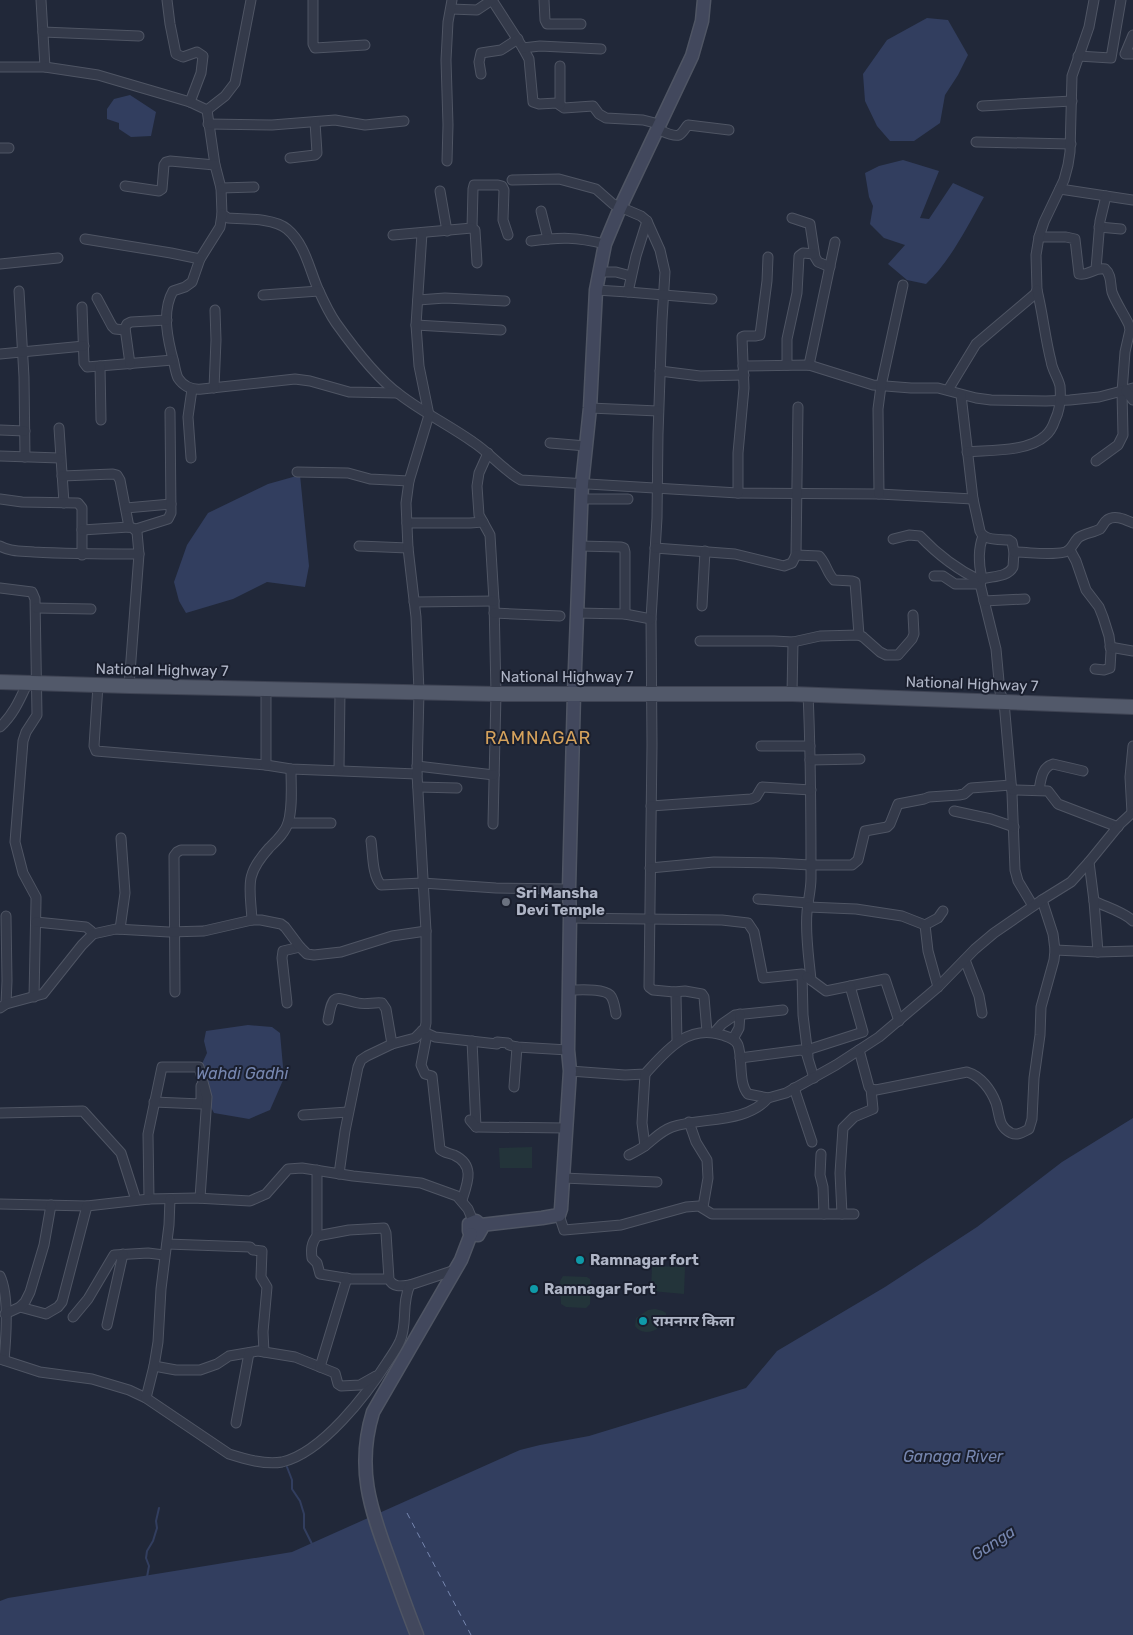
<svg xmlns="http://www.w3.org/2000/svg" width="1133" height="1635" viewBox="0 0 1133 1635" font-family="Rubik,'Noto Sans Devanagari',sans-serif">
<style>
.green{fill:#23343a}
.water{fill:#323e5f}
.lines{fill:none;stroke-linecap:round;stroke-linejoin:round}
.stream{stroke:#323e5f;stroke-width:2}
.ferry{stroke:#7686af;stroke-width:1;stroke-dasharray:6 5;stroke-linecap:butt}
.minor-casing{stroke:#4f5564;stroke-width:11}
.secondary-casing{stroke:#4f5564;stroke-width:15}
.primary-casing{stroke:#3e4353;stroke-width:16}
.minor{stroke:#343a4a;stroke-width:9}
.secondary{stroke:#42485d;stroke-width:12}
.primary{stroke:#52596a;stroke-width:14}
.worship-dot{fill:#6b7280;stroke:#1a1f2e;stroke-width:2}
.culture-dot{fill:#0f9aa8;stroke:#1a1f2e;stroke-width:2}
.labels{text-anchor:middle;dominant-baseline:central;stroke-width:4;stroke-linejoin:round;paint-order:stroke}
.street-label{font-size:15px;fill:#afb5c6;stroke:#1a1f2e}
.poi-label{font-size:15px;font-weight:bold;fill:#afb5c6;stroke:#1a1f2e;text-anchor:start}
.water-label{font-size:16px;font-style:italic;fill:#7686af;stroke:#1a1f2e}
.quarter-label{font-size:18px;letter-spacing:1px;fill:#d5a25c;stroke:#1a1f2e}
</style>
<rect width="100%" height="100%" fill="#212839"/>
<g class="green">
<path d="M532,1147v21h-32l-1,-20z"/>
<path d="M652,1266l33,1 -1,27 -33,-3z"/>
<path d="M563,1276l24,1 3,2 1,7 -1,18 -4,4 -20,-1 -5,-3 -1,-23z"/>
<path d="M655,1309l8,2 3,2v9c-8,9 -23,15 -31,4l1,-8 12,-8z"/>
</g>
<g class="water">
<path d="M927,18l21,2 20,35 -10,20 -13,20 -5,28 -26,18h-24l-13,-15 -12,-25 -2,-27 24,-34z"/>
<path d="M130,95l26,17 -5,24 -20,1 -12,-8v-6l-12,-4v-10l7,-10z"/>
<path d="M903,160l36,11 -19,47 9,1 24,-36 31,14c-17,30 -33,63 -58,87l-19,-4 -19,-16 17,-19 -21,-7 -14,-14 3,-18 -4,-9 -4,-24 14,-7z"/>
<path d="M300,475l9,91 -4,21 -38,-5 -34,17 -47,14 -7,-12 -5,-19 13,-37 21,-32 60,-29z"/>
<path d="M248,1025l24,2 8,6 4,45 -14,32 -21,9 -35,-6 -11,-21 -3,-24 7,-15 -3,-12 2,-10z"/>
<path d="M1133,1118v517h-1133v-34l8,-3 284,-46 228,-102 20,-5 49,-9 157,-48 31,-37 108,-64 92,-60 85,-65z"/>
</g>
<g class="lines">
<g class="stream">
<path d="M287,1467l5,13v9l8,12 4,13v14l9,18"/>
<path d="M147,1577l2,-11 -3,-8 1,-7 6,-10 4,-13 -1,-7 3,-13"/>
</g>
<path class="ferry" d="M407,1513l64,122"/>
<g class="minor-casing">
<g id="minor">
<path d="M41,0l4,67"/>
<path d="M167,0l3,24 6,30 7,3 14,-5 6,4 -2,17 -11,29"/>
<path d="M313,0v44l2,4 50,-3"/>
<path d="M492,0l31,48 6,11 4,43 6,2 18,-1 7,5 29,-2 6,8 7,4 37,2 16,4"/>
<path d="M544,0l1,20 2,4h34"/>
<path d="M451,9l26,1 15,-10"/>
<path d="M43,32l96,4"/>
<path d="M1133,35l-8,19h8"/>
<path d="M523,48l17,-2 61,3"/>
<path d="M1078,56l33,2 10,-58"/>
<path d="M560,66v39"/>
<path d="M0,67h45l53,8 92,27 17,8 18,-14 10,-13 16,-83"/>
<path d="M481,74l-2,-12 2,-9 20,-3 17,-11"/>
<path d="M982,106l90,-5"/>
<path d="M207,110l8,55 6,23 1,26 6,4c16,1 46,0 59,11 18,15 22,39 31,60 5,11 11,24 18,34 15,21 42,56 63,71 23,18 50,31 74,48 17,11 30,28 48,38l217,13 141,1 94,5"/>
<path d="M208,124l64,1 63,-5 30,5 39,-4"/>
<path d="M657,129c5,2 16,8 22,6 4,-2 6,-7 9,-10l41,5"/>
<path d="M976,142l95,2"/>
<path d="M0,148h9"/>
<path d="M290,158l25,-3 2,-2 -2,-31"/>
<path d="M447,161l1,-36 -2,-65 2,-38 4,-22"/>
<path d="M512,180l47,-1 37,10 17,15 28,12 6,5 13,29 5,22 -3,48 -4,114 -1,84 -6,101 1,126 -3,242 4,3 21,2 2,3 1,46"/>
<path d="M125,186l34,5 3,-2 2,-24 2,-3 4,-1 45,4"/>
<path d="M221,188l33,-1"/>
<path d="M1060,189l73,11"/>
<path d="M440,191l7,40"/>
<path d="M541,211l7,28"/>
<path d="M222,214l-2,13 -20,32 -8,23 -7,5 -12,4c-12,21 -5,50 1,72 1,5 2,11 4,15 6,9 14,12 24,11l93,-10 15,2 39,11 48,1"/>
<path d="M792,218l18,6 5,33 3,5 12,5"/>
<path d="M1099,227l22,2"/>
<path d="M472,228l1,-39 1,-4h24l4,1 2,4 -1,30 5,15"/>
<path d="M393,235l79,-7 3,2 2,33"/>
<path d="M1039,237h27l9,2 4,35c9,2 16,-7 26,-5 7,6 5,15 7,23 4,11 12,22 17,33l1,5 -5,22 -3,40 1,43 -5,10 -22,16"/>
<path d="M85,239l86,14 29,6"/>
<path d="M531,241c30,-4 45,-4 74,3"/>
<path d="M0,264l58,-6"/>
<path d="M1096,269l4,-48 6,-25"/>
<path d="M599,272h17l15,4"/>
<path d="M596,290l32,2 8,-36 11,-35"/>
<path d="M19,291l5,86 1,80"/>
<path d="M628,292l84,7"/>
<path d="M263,295l56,-4"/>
<path d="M97,298l15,28 3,3 10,1"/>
<path d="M418,300l27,-2 60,3"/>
<path d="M82,307l2,56 3,4 86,-7"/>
<path d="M416,325l85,5"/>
<path d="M0,354l84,-8"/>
<path d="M130,364l-5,-36 2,-4 4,-2 36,-2"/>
<path d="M787,365v-26l10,-46 2,-37 4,-3 11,1"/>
<path d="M809,365l26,-123"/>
<path d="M100,366l1,54"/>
<path d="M743,366l66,-1 64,20 38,3h27l38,10 15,2 55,1 24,-1 29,-3 34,-9"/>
<path d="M660,371l40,5 44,-1"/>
<path d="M214,388l2,-48 -1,-30"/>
<path d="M948,390l28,-46 59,-50 2,-4 -1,-35 3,-18 5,-15 20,-42 4,-15 2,-13 2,-76 17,-49 5,-27"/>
<path d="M1126,391l7,9"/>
<path d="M961,395l12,104 7,32c4,10 19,8 29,9l3,2 2,10 -1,15c-5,10 -20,9 -31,12l-2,5 16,65 4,43 4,10 8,91 3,77 3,11 15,25"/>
<path d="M590,408l68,3"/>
<path d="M59,428l5,75"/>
<path d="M0,430l25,1"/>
<path d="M550,443l36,3"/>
<path d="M967,452c22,-2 61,0 78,-16 5,-4 8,-10 10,-16 5,-10 6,-22 5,-34 -2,-9 -8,-16 -9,-25 -6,-23 -8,-47 -14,-71"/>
<path d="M488,453l-9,20 -2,13 2,29 11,20 4,66 2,93 -3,130"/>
<path d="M0,456l60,2"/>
<path d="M191,458l-3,-41 4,-28"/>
<path d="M297,472l51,1 22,6 39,2"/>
<path d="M62,476l51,-2 4,1 3,5 9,47"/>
<path d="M738,493v-40l6,-65 -2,-51 2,-1h11l5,-1 7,-54 1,-24"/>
<path d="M879,494l-1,-85 3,-23 22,-101"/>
<path d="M0,499l22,3 56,1 4,5v47"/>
<path d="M582,499h46"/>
<path d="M126,508l45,-4"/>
<path d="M407,523h63l13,-1"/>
<path d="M136,529l32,-10 3,-6 -1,-101"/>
<path d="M82,530l47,-3 4,1 4,4 2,22 -10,132"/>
<path d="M893,539l16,-4 11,1c17,18 38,34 61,45"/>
<path d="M0,546c10,6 22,5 34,6 35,2 70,2 105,2"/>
<path d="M359,546l49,2"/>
<path d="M580,546l41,1 3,1 1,4v62"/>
<path d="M655,548l80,6 49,12 8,-3 4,-8 2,-148"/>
<path d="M1070,550l6,11 10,29 13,17 4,10 6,19 2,15 -1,17 -6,2 -9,-1"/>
<path d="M1014,552c16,0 35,4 51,0 7,-2 8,-9 13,-14 6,-5 15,-5 22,-9 3,-3 4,-7 7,-9 8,-6 19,0 26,3"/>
<path d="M796,555l23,1c7,7 8,17 15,24l18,1 3,1 4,53"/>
<path d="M934,576h9l12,8h25"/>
<path d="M982,579c-3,-13 -4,-30 1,-43"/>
<path d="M0,588l32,4 3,7 2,116 -11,17 -3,9 -8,101 8,31 13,24v4l-2,96"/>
<path d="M984,601l41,-2"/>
<path d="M414,602l80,-1"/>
<path d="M702,606l3,-55"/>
<path d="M36,608l55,1"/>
<path d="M494,613l66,3"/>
<path d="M577,613l48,1 26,5"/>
<path d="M700,641h74l19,1 27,-6 39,-1 4,2 17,15 6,3h12l14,-16 2,-5 -1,-19"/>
<path d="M1110,647l23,4"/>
<path d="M98,685l-4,61 2,5 170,14 25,4 126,5"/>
<path d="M792,694l1,-52"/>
<path d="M808,694c3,62 3,123 3,184 0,12 -3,22 -4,34 -2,23 2,46 4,68"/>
<path d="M0,727c14,-13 20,-28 28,-45"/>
<path d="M761,746h49"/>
<path d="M810,760l50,-1"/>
<path d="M266,765v-76"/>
<path d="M417,766l77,9"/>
<path d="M339,770l1,-79"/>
<path d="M418,787l39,1"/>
<path d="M1012,790l36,1 10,13 60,23"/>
<path d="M1039,790c2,-11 3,-23 14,-26l30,7"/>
<path d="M651,806l100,-7 5,-2 6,-10 49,3"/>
<path d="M954,811l37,8 23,8"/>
<path d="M1132,813l-2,-36 3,-31"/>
<path d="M288,823h43"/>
<path d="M371,841c2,13 1,34 10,44l41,-2 74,5 73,1"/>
<path d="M650,868l64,-6 61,1 35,2h42l6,-5 7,-29 22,-4 3,-3 8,-20 26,-5 5,-2 30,-2 5,-1 7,-6 40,-3"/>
<path d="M758,899l50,4"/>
<path d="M1094,901c12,6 30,11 39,20"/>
<path d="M808,907l48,2 46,7 23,9"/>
<path d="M6,916l1,65 -1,23"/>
<path d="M570,918l152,2 26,3 6,9 9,46 39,-4 1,41 5,41"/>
<path d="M252,920c-2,-35 -8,-44 17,-72 7,-7 16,-15 19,-25 5,-16 3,-37 3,-54"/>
<path d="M36,922l50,5 5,4 2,3"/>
<path d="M120,929l5,-36 -4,-55"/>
<path d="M1055,950l43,2 -4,-51 -5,-39"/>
<path d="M1098,952l35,-1"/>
<path d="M965,960l14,36 3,17"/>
<path d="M807,977l19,14 59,-12 14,42"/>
<path d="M938,987l-10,-36 -3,-26 13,-7 5,-7"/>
<path d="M570,990c9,0 33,-2 40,5 4,4 5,13 6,19"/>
<path d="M175,992l-1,-136 3,-4 4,-2h30"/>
<path d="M674,992l11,-1 17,3 2,3 3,35"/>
<path d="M287,1003l-5,-45 1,-7 17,-4"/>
<path d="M0,1008l6,-4 37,-10 39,-49 11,-11 23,-5 53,3 35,-1 48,-11h9l20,4 4,3 15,20 7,7 7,1 27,-3 51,-16 34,-5"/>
<path d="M328,1020c5,-29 7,-22 30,-17 8,2 16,-1 24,0l4,6 6,35"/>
<path d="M422,1031l13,6 62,7v-2l11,1 1,2 8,2 51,3"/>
<path d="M714,1033l8,-9 13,-9 48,-5"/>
<path d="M427,1034l-6,31 4,9 7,2 8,73c4,4 9,4 14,6 21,10 14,27 8,45"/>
<path d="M733,1039l6,-11 1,-14"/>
<path d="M472,1041l4,86"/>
<path d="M807,1050l56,-18 -13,-46"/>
<path d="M859,1050l10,37 2,2 5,1 91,-18c14,4 24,18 29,31 4,12 2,24 15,30 7,3 12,-1 18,-4l3,-10 2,-41 6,-43 1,-28 13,-47 1,-10 -2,-16 -11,-34"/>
<path d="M740,1058l61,-8 5,2 8,26"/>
<path d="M570,1071l55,4 20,-1c21,-23 42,-50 77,-39 6,2 13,3 16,10 5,14 0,38 10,49l20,4 18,-5 50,-28 43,-28 59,-50 37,-38 19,-16 48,-33 29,-18 18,-20 31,-38 13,-12"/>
<path d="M645,1074l-3,49 3,23"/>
<path d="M514,1087l3,-40"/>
<path d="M794,1088l18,54"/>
<path d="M154,1102l47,2v-18"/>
<path d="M0,1113l83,-2 38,42 15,47"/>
<path d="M303,1115l45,-3"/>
<path d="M470,1120l6,7 90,1"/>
<path d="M689,1122l7,20 11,18 1,18 -5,29"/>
<path d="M821,1154l-1,21 3,12 1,27"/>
<path d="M629,1155c6,-3 12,-6 17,-10 9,-7 15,-14 26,-18 29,-10 74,-3 96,-29"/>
<path d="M339,1174l6,-43 13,-64 3,-7 6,-4 25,-12 23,-6 10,-10 1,-5v-92l-9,-157 2,-82 -3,-75 -8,-69 -2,-45 3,-22 20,-66 -10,-49 -3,-41 6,-92"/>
<path d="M563,1178l94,4"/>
<path d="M149,1199l-1,-65 14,-67h37l8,30 -7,101"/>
<path d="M0,1204l87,2 62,-7 47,-1 54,3 16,-7 22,-25 14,-1 51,8 68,7 36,13 11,13 5,12"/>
<path d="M842,1214l-2,-41 3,-45 11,-11 19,-8 -2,-20"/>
<path d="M559,1215l5,15 57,-5 65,-18 13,-1 13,8h142"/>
<path d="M317,1236v-66"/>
<path d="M167,1244l83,3 3,3 9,1 -1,26 6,10 -4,45 1,20"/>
<path d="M0,1276c9,18 6,63 4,84"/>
<path d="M389,1279h-38l-31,-5 -3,-11 -5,-5c-1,-8 -1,-15 5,-22l32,-6 35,-2 2,5 3,46c4,9 13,7 21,6"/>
<path d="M20,1307l26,7 12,-7 4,-5 25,-96"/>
<path d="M5,1314l15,-7 5,-5 5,-10 14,-47 7,-40"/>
<path d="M73,1317l15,-18 26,-44 34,-2 16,2"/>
<path d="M107,1325l16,-71"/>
<path d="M0,1359l40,13 52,7 37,11 17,8 83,56c16,5 36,11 53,8 40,-9 85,-68 106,-101 4,-6 9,-13 12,-20 8,-17 1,-38 10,-56l45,-15"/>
<path d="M154,1366l22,4h24l17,-6 12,-8 29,-5 37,6 40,16 3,11 3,2 19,-1 16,-9"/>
<path d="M320,1367l27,-89"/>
<path d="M146,1398l8,-32 4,-24 3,-53 8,-64 1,-26"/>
<path d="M236,1423l13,-70"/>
</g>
</g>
<g class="secondary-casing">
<g id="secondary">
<path d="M481,1225l1,3 -4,7 -7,-1 -2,-3v-7l7,-3 5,4 61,-7 17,-3 2,-6 9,-138 -2,-21 2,-132 -1,-29 5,-195 8,-210 8,-76 6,-118 9,-46 15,-36 72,-152 10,-35 2,-21"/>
<path d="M417,1635c-10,-25 -19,-51 -28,-76 -19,-51 -33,-92 -16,-147l88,-152 10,-26"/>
</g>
</g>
<g class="primary-casing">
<path id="primary" d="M0,682l129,4 367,8h296l341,13"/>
</g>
<use href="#minor" class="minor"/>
<use href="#secondary" class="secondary"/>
<use href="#primary" class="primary"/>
</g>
<circle class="worship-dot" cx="506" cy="902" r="5"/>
<g class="culture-dot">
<circle cx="580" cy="1260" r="5"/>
<circle cx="534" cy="1289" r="5"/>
<circle cx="643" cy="1321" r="5"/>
</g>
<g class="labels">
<g class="street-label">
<text transform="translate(162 670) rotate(1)">National Highway 7</text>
<text x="567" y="677">National Highway 7</text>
<text transform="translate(972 684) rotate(2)">National Highway 7</text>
</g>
<g class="poi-label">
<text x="516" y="893">Sri Mansha<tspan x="516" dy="17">Devi Temple</tspan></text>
<text x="590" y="1260">Ramnagar fort</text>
<text x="544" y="1289">Ramnagar Fort</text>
<text x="653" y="1321">रामनगर किला</text>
</g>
<g class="water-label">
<text x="242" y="1073">Wahdi Gadhi</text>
<text x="953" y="1456">Ganaga River</text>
<text transform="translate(993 1543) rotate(-33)">Ganga</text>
</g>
<g class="quarter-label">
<text x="538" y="738">RAMNAGAR</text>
</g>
</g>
</svg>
